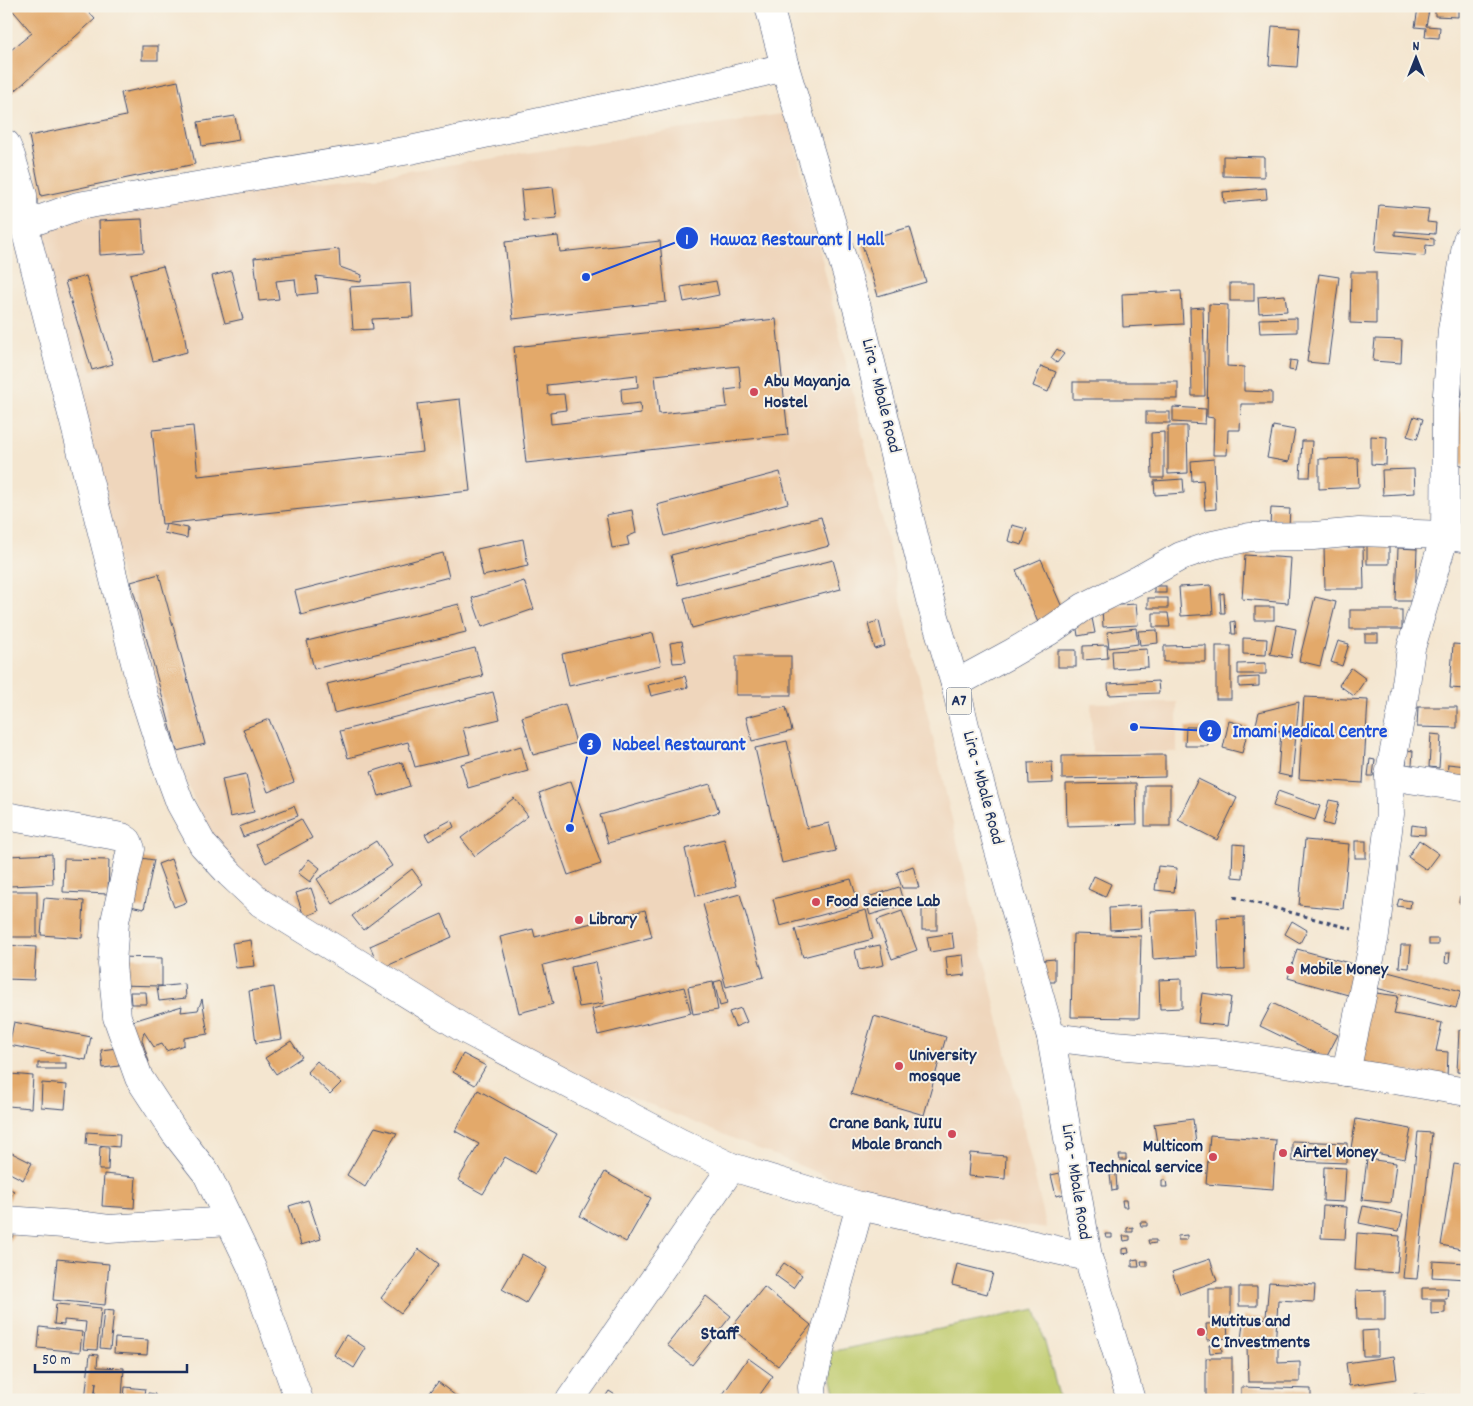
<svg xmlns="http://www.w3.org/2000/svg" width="1473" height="1406" viewBox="0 0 1473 1406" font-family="Dekko,sans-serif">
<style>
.built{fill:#efd6bc}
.green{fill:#beca6b;stroke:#6c7c64}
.building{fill:#e3a96b;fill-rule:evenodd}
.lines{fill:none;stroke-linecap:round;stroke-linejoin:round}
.minor-casing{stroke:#3c4a6f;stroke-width:29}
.major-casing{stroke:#3c4a6f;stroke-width:29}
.path{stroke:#3c4a6f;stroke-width:3;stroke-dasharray:4 4;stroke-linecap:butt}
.minor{stroke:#fff;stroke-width:28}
.major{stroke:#fff;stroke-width:28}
.poi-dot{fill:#d1495b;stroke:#f7f3e8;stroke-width:2}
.labels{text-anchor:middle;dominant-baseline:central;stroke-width:4;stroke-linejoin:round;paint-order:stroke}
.shield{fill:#f7f3e8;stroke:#5d6a87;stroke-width:1}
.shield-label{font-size:16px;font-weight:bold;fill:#1b2f5e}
.poi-label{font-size:18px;font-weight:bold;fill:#1b2f5e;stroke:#f7f3e8;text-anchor:start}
.street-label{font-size:18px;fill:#1b2f5e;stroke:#f7f3e8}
.quarter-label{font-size:20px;font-weight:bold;fill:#1b2f5e;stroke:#f7f3e8}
.leader{fill:none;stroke:#1d4ed8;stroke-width:2}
.callout-dot{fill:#1d4ed8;stroke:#f7f3e8;stroke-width:2}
.mark-label{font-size:15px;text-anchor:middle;font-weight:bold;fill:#fff}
.callout-label{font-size:19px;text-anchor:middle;font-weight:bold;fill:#1d4ed8;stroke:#f7f3e8;stroke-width:4;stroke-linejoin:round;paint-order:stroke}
</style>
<rect width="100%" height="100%" fill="#f7f3e8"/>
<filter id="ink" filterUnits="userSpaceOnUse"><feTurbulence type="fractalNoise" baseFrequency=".02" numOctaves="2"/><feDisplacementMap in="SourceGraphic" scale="10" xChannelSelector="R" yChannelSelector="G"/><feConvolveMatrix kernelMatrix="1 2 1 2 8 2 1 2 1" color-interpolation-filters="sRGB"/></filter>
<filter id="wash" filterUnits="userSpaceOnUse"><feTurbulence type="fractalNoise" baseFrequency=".0096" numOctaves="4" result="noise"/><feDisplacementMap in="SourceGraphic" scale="20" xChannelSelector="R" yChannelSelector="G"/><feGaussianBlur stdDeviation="1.12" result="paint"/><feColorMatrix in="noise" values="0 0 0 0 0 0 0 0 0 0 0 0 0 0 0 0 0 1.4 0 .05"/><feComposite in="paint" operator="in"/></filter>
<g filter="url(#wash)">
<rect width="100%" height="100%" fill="#f4e6d0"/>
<g class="built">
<path d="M788,113l259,1116 -136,-18 -443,-181 -202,-128 -54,-57 -58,-146 -123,-467 51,-18 131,-20 170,-19z"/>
<path d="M1177,702v50h-85l-1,-49z"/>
</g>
<path class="green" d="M1036,1309l24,91h-223l-12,-47z"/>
<g id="blocks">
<g class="building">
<path d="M9,6h74l12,13 -89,80v-45l26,-21z"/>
<path d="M1435,6h23v11l-23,-1z"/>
<path d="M1418,8l11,2 -3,16 14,1 -1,11 -14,-1 1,-9 -11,-1z"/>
<path d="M1272,26l28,2 -3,39 -28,-2z"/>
<rect x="142" y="46" width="16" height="14"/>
<path d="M178,81l17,83 -154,32 -12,-60 97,-20 -5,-23z"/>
<path d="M235,116l4,24 -37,6 -4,-24z"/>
<path d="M1223,156l41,1v20l-41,-1z"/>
<path d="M553,187l4,31 -33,3 -3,-31z"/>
<path d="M1266,188l1,11 -43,4 -1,-11z"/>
<path d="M1379,205l50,4 -2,13 9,1 -1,11 -40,-3v4l39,4v7l-8,-1 -1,11 -50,-4z"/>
<path d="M142,219l2,33 -44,3 -1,-34z"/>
<path d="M910,227l16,55 -48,14 -17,-55z"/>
<path d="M558,236l2,16 100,-11 6,61 -153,17 -8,-77z"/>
<path d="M339,249l1,18 22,8 -1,7 -45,-6 2,17 -21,2 -2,-16 -19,2 3,18 -20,2 -5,-43z"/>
<path d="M163,266l22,72 2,14 -34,9 -23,-87z"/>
<path d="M231,271l12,48 -18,4 -13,-47z"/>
<path d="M1351,272h25v52l-26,-1z"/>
<path d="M1319,274l20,3 -11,87 -21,-2z"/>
<path d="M86,276l27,88 -21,6 -27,-88z"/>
<path d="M716,281l3,14 -35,7 -3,-15z"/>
<path d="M411,283l2,34 -41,2 1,10 -20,1 -3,-43z"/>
<rect x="1230" y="283" width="24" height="18"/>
<path d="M1181,291l2,33 -60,3 -1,-33z"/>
<path d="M1285,295l2,16 -28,2 -1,-16z"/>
<path d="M1209,304l19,1 -1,61 17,1v24l28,1v12h-31l-1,26h-12l-1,25h-14l1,-37 -7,-1z"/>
<path d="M1203,307l2,89h-13l-2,-88z"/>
<path d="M1297,318v14l-37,1 -1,-14z"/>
<path d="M776,319l12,116 -262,28 -12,-116zM739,366l2,22 -16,2 2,17 -68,7 -4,-39zM637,375l1,12 -17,2 1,16 18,-2 1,11 -90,10 -1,-12 16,-2 -2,-16 -16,1 -1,-10z"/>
<path d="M1375,339l27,1 -1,23 -28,-2z"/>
<path d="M1057,349l7,5 -7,9 -6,-5z"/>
<path d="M1290,360l7,1 -2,10 -6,-1z"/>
<path d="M1041,366l15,6 -8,20 -15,-6z"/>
<path d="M1466,374h1v92l-17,-3z"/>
<rect x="1073" y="382" width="105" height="17"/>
<path d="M460,399l10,92 -308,33 -10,-94 41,-4 5,50 225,-24 -6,-48z"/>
<path d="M1173,407l33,2 -1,15 -32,-2z"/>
<rect x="1146" y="412" width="24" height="11"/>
<path d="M1414,416l9,3 -6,20 -10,-3z"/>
<path d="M1168,426h19l1,47 -20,1z"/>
<path d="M1273,426l22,4 -6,32 -22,-4z"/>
<path d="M1164,432v46h-12l-1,-45z"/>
<path d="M1371,436l16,1 -1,28 -15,-1z"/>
<path d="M1302,441h10l-2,36h-10z"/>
<path d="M1358,458l1,29 -40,2v-30z"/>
<path d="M1214,459l2,50 -11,1 -2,-30 -11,1 -1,-20z"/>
<path d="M1414,469l1,24 -32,2 -1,-25z"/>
<path d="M780,472l8,31 -123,33 -8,-31z"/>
<path d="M1183,479l1,14 -29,2 -1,-14z"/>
<path d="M1271,508l19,1 -1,17 -19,-1z"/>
<path d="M632,510l4,23 -9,4 2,8 -17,3 -6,-33z"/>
<path d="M821,517l8,29 -151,39 -7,-30z"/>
<path d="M166,524l22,4 -1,10 -23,-5z"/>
<path d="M1012,525l15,4 -5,16 -14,-4z"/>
<path d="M523,539l5,27 -45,10 -6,-27z"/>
<rect x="1367" y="546" width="22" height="18"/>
<path d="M1324,547h39l1,42h-39z"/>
<path d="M1398,548l19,1 -2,52h-19z"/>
<path d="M443,553l6,24 -148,38 -6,-24z"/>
<path d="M1245,555l46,3 -3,45 -46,-4z"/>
<path d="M1041,559l24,55 -26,11 -23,-55z"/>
<path d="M833,560l8,29 -149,39 -8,-30z"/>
<path d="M159,574l46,170 -28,7 -46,-169z"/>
<path d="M524,581l10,28 -52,18 -10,-29z"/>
<path d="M1211,585l2,29 -32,2 -2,-29z"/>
<rect x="1154" y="586" width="12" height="7"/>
<path d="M1224,593l1,20h-4l-1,-19z"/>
<path d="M1315,597l21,5 -16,64 -21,-5z"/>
<rect x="1148" y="598" width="20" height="10"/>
<path d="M459,604l7,28 -152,37 -7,-28z"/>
<path d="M1136,604l2,21 -35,2 -1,-21z"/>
<rect x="1255" y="607" width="19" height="13"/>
<rect x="1350" y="610" width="52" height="19"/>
<path d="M1091,613l4,20 -17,3 -3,-20z"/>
<path d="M1153,613h15l2,14h-17z"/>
<path d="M879,621l6,25 -10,3 -7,-25z"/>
<path d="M1235,621l1,13h-4l-1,-12z"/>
<path d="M1276,625l20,4 -5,29 -21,-4z"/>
<path d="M1136,628l2,16 -29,4 -2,-16z"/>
<path d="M1157,630l1,13 -18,2 -2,-14z"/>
<path d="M653,633l8,32 -92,21 -7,-32z"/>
<rect x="1365" y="634" width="13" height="8"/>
<path d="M1243,638l24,1 -1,16 -23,-1z"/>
<path d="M682,641l4,21 -13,1 -3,-20z"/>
<path d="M1338,641l11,3 -7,22 -11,-4z"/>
<path d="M1453,644l14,1 -2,44 -15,-1z"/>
<path d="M1107,645l1,13 -25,2v-14z"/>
<path d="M1206,645v17h-42v-16z"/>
<rect x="1216" y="646" width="15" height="53"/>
<path d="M475,648l8,28 -149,37 -7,-29z"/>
<path d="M1147,649l1,18 -35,2 -1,-18z"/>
<rect x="1058" y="650" width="18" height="17"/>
<rect x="736" y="656" width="55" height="39"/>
<path d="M1266,663v11h-28v-10z"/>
<path d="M1351,668l15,11 -12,17 -15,-11z"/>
<path d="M685,676l3,11 -37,9 -3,-11z"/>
<path d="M1259,677v9l-20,1v-9z"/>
<path d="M1158,681l1,12 -50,2 -1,-11z"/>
<path d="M493,692l7,27 -37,9 7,26 -55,13 -7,-25 -60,16 -8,-27z"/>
<path d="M1304,697l64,3 -5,83 -64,-4z"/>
<path d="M1299,702l-7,75 -14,-3 3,-43 -26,-3 4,-16z"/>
<path d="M565,704l11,39 -43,12 -11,-38z"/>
<path d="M786,707l6,24 -40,10 -6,-24z"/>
<path d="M1418,707h39v21l-40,-1z"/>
<path d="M269,719l25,63 -26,10 -25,-63z"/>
<path d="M1229,721l20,5 -7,27 -19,-5z"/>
<path d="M1186,727h22v19h-23z"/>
<path d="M1431,734l10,1 -2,33 -10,-1z"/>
<path d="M787,741l20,87 22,-5 7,28 -54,12 -27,-115z"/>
<path d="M521,746l7,25 -60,17 -7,-24z"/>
<path d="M1407,750l6,1 -1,14h-6z"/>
<path d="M1165,755v22l-103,2v-23z"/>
<path d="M1370,759l5,1 -2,16h-5z"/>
<path d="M402,762l8,24 -31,10 -8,-24z"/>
<path d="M1052,762l1,21 -24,1 -1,-21z"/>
<path d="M1448,764l19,2v13l-20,-3z"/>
<path d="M246,774l8,38 -24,5 -8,-38z"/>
<path d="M1198,779l39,19 -20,42 -39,-20z"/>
<path d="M571,781l30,83 -33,11 -29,-82z"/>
<path d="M1136,783l1,41 -70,2 -1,-42z"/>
<path d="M710,784l9,28 -111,31 -8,-28z"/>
<rect x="1145" y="785" width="25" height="41"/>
<path d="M1278,791l42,15 -5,14 -42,-14z"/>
<path d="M514,798l14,18 -53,40 -14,-18z"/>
<path d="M1329,800l10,2 -6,24 -10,-3z"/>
<path d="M294,806l4,10 -55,21 -4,-10z"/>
<path d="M301,819l11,19 -46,25 -10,-19z"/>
<path d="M451,820l3,7 -25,14 -4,-7z"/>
<path d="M1412,825l13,2v8l-14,-1z"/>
<path d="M724,839l12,47 -40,10 -11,-47z"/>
<path d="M1305,840l44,4 -6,65 -44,-4z"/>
<path d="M1419,840l20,14 -12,16 -19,-13z"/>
<path d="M376,841l16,25 -59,38 -16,-25z"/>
<rect x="1355" y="841" width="11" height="17"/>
<path d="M1233,844l12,1 -2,33 -11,-1z"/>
<path d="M52,854l1,30 -43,2 -2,-30z"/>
<path d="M135,857l19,3 -10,49 -18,-4z"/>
<path d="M64,859l45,1 -1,34 -45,-2z"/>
<path d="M171,859l16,43 -13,5 -16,-43z"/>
<path d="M309,859l11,9 -10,14 -12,-9z"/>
<path d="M913,866l6,22h-17l-5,-16z"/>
<path d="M1158,866l19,2 -3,24 -19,-2z"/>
<path d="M412,869l11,15 -60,46 -11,-14z"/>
<path d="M1094,876l17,8 -6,13 -17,-8z"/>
<path d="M851,879l8,26 -79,21 -7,-27z"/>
<path d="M899,887l5,18 -34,10 -5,-17z"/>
<path d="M311,888l8,23 -15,6 -8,-24z"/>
<rect x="6" y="891" width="31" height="46"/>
<path d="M740,894l24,83 -38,10 -23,-83z"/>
<path d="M1460,896l5,1 -1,6h-5z"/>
<path d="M44,898l40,3 -2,37 -41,-3z"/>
<path d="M1399,899l12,2 -1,7 -13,-2z"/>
<path d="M1140,906l1,22 -31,2 -1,-22z"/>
<rect x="922" y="909" width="15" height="21"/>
<path d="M1193,909l3,47 -43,3 -3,-48z"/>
<path d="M645,910l7,27 -109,28 10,39 -34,9 -19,-76 33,-8 2,8z"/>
<path d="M866,910l7,29 -70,18 -8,-28z"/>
<path d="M902,911l15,39 -25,9 -15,-39z"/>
<path d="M442,914l10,23 -72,32 -10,-23z"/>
<path d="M1244,917l1,52 -26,1 -2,-52z"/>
<path d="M1292,921l15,9 -7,13 -15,-9z"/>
<path d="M952,933l2,15 -24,4 -3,-15z"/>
<path d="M1073,934l68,2 -2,82 -68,-1z"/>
<rect x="1429" y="939" width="9" height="6"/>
<path d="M251,940l4,26 -19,2 -4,-25z"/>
<path d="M6,945l30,2 -2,33 -28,-1z"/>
<path d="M880,945l4,20 -25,5 -4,-20z"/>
<path d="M1401,945h10l-2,23 -10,-1z"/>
<path d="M1297,949l59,16 -8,30 -60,-17z"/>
<path d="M1446,953h4l-1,11 -4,-1z"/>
<path d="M963,955l2,20 -17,2 -2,-20z"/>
<path d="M116,957l46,1v28l-46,-1z"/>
<path d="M1055,959v23h-11l-1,-22z"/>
<path d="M596,962l8,41 -25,4 -8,-40z"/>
<path d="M1380,970l81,21 -5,17 -80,-20z"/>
<path d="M1182,979v29l-22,1 -1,-29z"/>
<path d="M722,980l5,24 -7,2 -6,-24z"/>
<path d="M713,982l5,28 -25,4 -5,-27z"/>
<path d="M185,984l1,14 -27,3 -2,-14z"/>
<path d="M274,987l8,52 -26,4 -7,-52z"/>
<path d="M684,987l7,26 -93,22 -6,-26z"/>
<path d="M130,992h16l1,12h-16z"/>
<path d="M1369,992l29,4 -4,18 48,9 -6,28 12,1 -1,26 -91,-15z"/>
<path d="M1202,993l29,4 -4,29 -29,-3z"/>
<path d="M202,999l6,35 -24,4v7l-18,6 -4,-7 -8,3 -10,-15 -2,8 7,22 -8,6 -18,-44 59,-18 -1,6 17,-2z"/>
<path d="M1272,1003l66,32 -12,23 -66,-32z"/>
<path d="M741,1008l6,14 -12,5 -6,-15z"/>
<path d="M874,1016l72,21 -22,78 -73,-21z"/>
<path d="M14,1022l77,15 -5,23 -77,-15z"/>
<path d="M1459,1030h8v43l-10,-1z"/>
<path d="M291,1041l11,16 -26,17 -11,-16z"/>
<path d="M117,1048l2,18 -16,2 -2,-18z"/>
<path d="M463,1054l23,12 -11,19 -22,-13z"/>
<path d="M317,1061l24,22 -11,11 -23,-22z"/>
<rect x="38" y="1063" width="28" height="6"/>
<path d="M11,1074l22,2 -2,32 -23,-2z"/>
<path d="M42,1083l25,2 -2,24 -24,-2z"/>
<path d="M478,1090l79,44 -22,40 -30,-17 -22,37 -25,-14 21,-36 -24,-13z"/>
<path d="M1193,1119l3,25 -38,5 -4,-25z"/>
<path d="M1356,1119l55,10 -6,30 -54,-11z"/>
<path d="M375,1127l22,6 -32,54 -18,-12z"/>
<path d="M87,1132l33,2 -1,13 -33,-3z"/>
<path d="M1418,1132l14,1 -15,146 -14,-1z"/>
<path d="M1210,1135l66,5 -3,49 -67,-5z"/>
<path d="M1292,1141l55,2v20l-55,-2z"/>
<path d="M100,1147l9,1 -1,22h-9z"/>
<path d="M6,1150l26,13 -9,17 -17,-9z"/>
<path d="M970,1153l36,3 -1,23 -37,-3z"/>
<path d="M1119,1155h7v5h-6z"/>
<path d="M1367,1159l29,4 -5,40 -29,-3z"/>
<path d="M1454,1164l13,2 -1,84 -25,-5z"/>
<path d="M1324,1167l22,1 -2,34 -21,-1z"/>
<path d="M1130,1169h5v4l-5,1z"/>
<path d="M605,1172l46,26 -25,44 -46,-26z"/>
<path d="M1060,1173l5,21 -9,2 -5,-21z"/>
<path d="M104,1174l32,3 -2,31 -32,-2z"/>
<path d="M1116,1174l1,16 -5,1 -2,-16z"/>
<path d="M1162,1180h4l1,7h-5z"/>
<path d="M6,1187l8,4 -8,15z"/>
<path d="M308,1200l13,39 -20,6 -12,-39z"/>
<path d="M1122,1200h4l1,7h-4z"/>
<path d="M1323,1206l24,1 -2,32 -24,-1z"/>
<path d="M1363,1206l40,8 -4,17 -40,-8z"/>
<path d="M1140,1222h7v4h-6z"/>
<path d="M6,1225l10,5 -10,19z"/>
<path d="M1133,1227v5h-6v-4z"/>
<path d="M1357,1233l43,3 -3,37 -42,-3z"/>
<path d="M1105,1234h7v4h-6z"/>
<path d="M1187,1235v5h-9v-4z"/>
<path d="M1123,1236h7v4l-6,1z"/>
<path d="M1148,1240h8v3l-7,1z"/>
<path d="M1128,1248l1,5 -7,1v-5z"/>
<path d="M419,1249l20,15 -38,49 -20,-15z"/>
<path d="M522,1254l25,14 -21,35 -24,-14z"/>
<path d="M57,1259l52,5 -4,41 -52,-5z"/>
<path d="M1138,1259l1,8h-7v-7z"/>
<path d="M1210,1259l7,22 -37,13 -8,-22z"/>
<path d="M1141,1261h6v5h-5z"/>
<path d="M1433,1261l34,2v16l-35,-2z"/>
<path d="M784,1263l18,12 -9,13 -18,-13z"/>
<path d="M957,1264l36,9 -6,21 -35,-9z"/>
<path d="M1269,1282l46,3 -1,17 -36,-2 -1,18 -11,-1z"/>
<path d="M764,1287l47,38 -33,41 -47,-38z"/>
<rect x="1239" y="1287" width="18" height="19"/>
<path d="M1422,1288h26l-1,11h-25z"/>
<rect x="1209" y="1289" width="22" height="29"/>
<path d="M1385,1290v30h-28l-1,-29z"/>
<path d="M706,1296l25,20 -39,49 -25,-20z"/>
<path d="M1431,1301h14v12l-14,1z"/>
<path d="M56,1304l45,4 -4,42 -14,-1 3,-27 -22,-2v5l-10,-1z"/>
<path d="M104,1310l10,1 -4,38 -10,-1z"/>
<path d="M1244,1316l33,4 -2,23 -34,-4z"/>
<path d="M1227,1323l1,15 -21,2 -1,-16z"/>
<path d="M40,1327l42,5 -2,20 -42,-4z"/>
<path d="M1378,1330v26h-15l-1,-25z"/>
<path d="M346,1335l20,13 -12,20 -20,-13z"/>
<path d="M115,1338l33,2 -1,15 -33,-2z"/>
<path d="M1221,1344l1,8 -12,1 -1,-8z"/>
<path d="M1247,1346h31v17l22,-1v20h-52z"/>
<path d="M90,1354l8,1 -1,12 27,1 -2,29 -27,-2 1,-13 -2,18h-9z"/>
<path d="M1394,1356l3,23 -48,7 -3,-23z"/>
<path d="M748,1358l25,18 -17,24h-37z"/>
<rect x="1206" y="1358" width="26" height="39"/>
<path d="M1463,1366h4v28h-2z"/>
<path d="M438,1382l23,18 -36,-1z"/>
<path d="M125,1387l20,2 -2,10 -19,-2z"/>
<path d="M1241,1387l70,2v11h-70z"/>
<path d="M609,1391l14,9h-20z"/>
<path d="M148,1393l7,1v5l-7,-1z"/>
<path d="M1414,1394l11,1v5h-12z"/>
</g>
</g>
</g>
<g filter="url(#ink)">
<use href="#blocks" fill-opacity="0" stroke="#3c4a6f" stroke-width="1"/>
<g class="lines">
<g class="minor-casing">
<g id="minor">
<path d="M785,67l-70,17 -305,66 -332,56 -54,19 118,465 24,75 14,38 23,42 27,29 31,29 205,127 213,112 53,25 128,39 228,51"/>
<path d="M6,144l5,12 12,39 1,30"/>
<path d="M955,684l55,-30 38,-22 36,-25 56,-28 41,-23 32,-11 37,-8 64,-1 45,-4 86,3 22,4"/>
<path d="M1389,776l78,12"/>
<path d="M6,816l116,21 6,4 3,8 -16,72 -3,43 5,53 22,61 36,55 32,41 45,94 47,132"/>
<path d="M1051,1037l64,8 110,9 121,18 121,20"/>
<path d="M1346,1072l29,-137 15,-121 -1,-38 14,-71 8,-57 34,-113 1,-128 6,-77 15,-90"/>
<path d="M6,1220l72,5 31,4 120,-8"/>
<path d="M570,1400l162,-233"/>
<path d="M813,1400l-1,-13 9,-41 39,-140"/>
</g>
</g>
<g class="major-casing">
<path id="major" d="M769,6l16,61 75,251 70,282 25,84 16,67 80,286 37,220 43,143"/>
</g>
<path class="path" d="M1234,897l118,32"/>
<use href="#minor" class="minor"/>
<use href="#major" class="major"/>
</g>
</g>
<g class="poi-dot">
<circle cx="754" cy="392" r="5"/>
<circle cx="816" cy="902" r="5"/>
<circle cx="579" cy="920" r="5"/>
<circle cx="1290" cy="970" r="5"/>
<circle cx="899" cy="1066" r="5"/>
<circle cx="952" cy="1134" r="5"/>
<circle cx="1283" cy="1153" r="5"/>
<circle cx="1213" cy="1157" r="5"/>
<circle cx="1201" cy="1332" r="5"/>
</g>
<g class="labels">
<rect class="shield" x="946.5" y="687.5" width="25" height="27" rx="4"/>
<g class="shield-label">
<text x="959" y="701">A7</text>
</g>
<g class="poi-label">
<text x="764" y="382">Abu Mayanja<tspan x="764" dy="21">Hostel</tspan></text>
<text x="826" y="902">Food Science Lab</text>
<text x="589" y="920">Library</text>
<text x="1300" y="970">Mobile Money</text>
<text x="909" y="1056">University<tspan x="909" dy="21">mosque</tspan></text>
<text x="942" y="1124" text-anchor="end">Crane Bank, IUIU<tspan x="942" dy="21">Mbale Branch</tspan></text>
<text x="1203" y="1147" text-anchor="end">Multicom<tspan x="1203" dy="21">Technical service</tspan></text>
<text x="1293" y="1153">Airtel Money</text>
<text x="1211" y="1322">Mutitus and<tspan x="1211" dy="21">C Investments</tspan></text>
</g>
<g class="street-label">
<text transform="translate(880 396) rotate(76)">Lira - Mbale Road</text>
<text transform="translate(982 788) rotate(75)">Lira - Mbale Road</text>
<text transform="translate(1075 1182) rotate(81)">Lira - Mbale Road</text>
</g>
<g class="quarter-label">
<text x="720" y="1335">Staff</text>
</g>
</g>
<path class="leader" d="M586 277L687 238M1134 727L1210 731M570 828L590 744"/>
<g class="callout-dot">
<circle cx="586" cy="277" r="5"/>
<circle cx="1134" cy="727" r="5"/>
<circle cx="570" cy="828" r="5"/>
<circle cx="687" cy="238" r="12"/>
<circle cx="1210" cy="731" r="12"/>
<circle cx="590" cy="744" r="12"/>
</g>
<g class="mark-label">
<text x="687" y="244">1</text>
<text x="1210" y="736">2</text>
<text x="590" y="749">3</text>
</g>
<g class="callout-label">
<text x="797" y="245">Hawaz Restaurant | Hall</text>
<text x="1310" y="737">Imami Medical Centre</text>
<text x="679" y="750">Nabeel Restaurant</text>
</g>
<rect width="1473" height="1406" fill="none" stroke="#f7f3e8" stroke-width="25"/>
<g transform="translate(1416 58)" stroke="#f7f3e8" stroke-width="4" paint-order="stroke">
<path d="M0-4L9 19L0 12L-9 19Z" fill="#1b2f5e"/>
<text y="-8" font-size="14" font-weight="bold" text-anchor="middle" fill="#1b2f5e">N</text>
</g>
<path d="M35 1364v8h152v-8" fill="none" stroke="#1b2f5e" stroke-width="2.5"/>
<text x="42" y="1364" font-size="15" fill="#1b2f5e" stroke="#f7f3e8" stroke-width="4" paint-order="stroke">50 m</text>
</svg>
